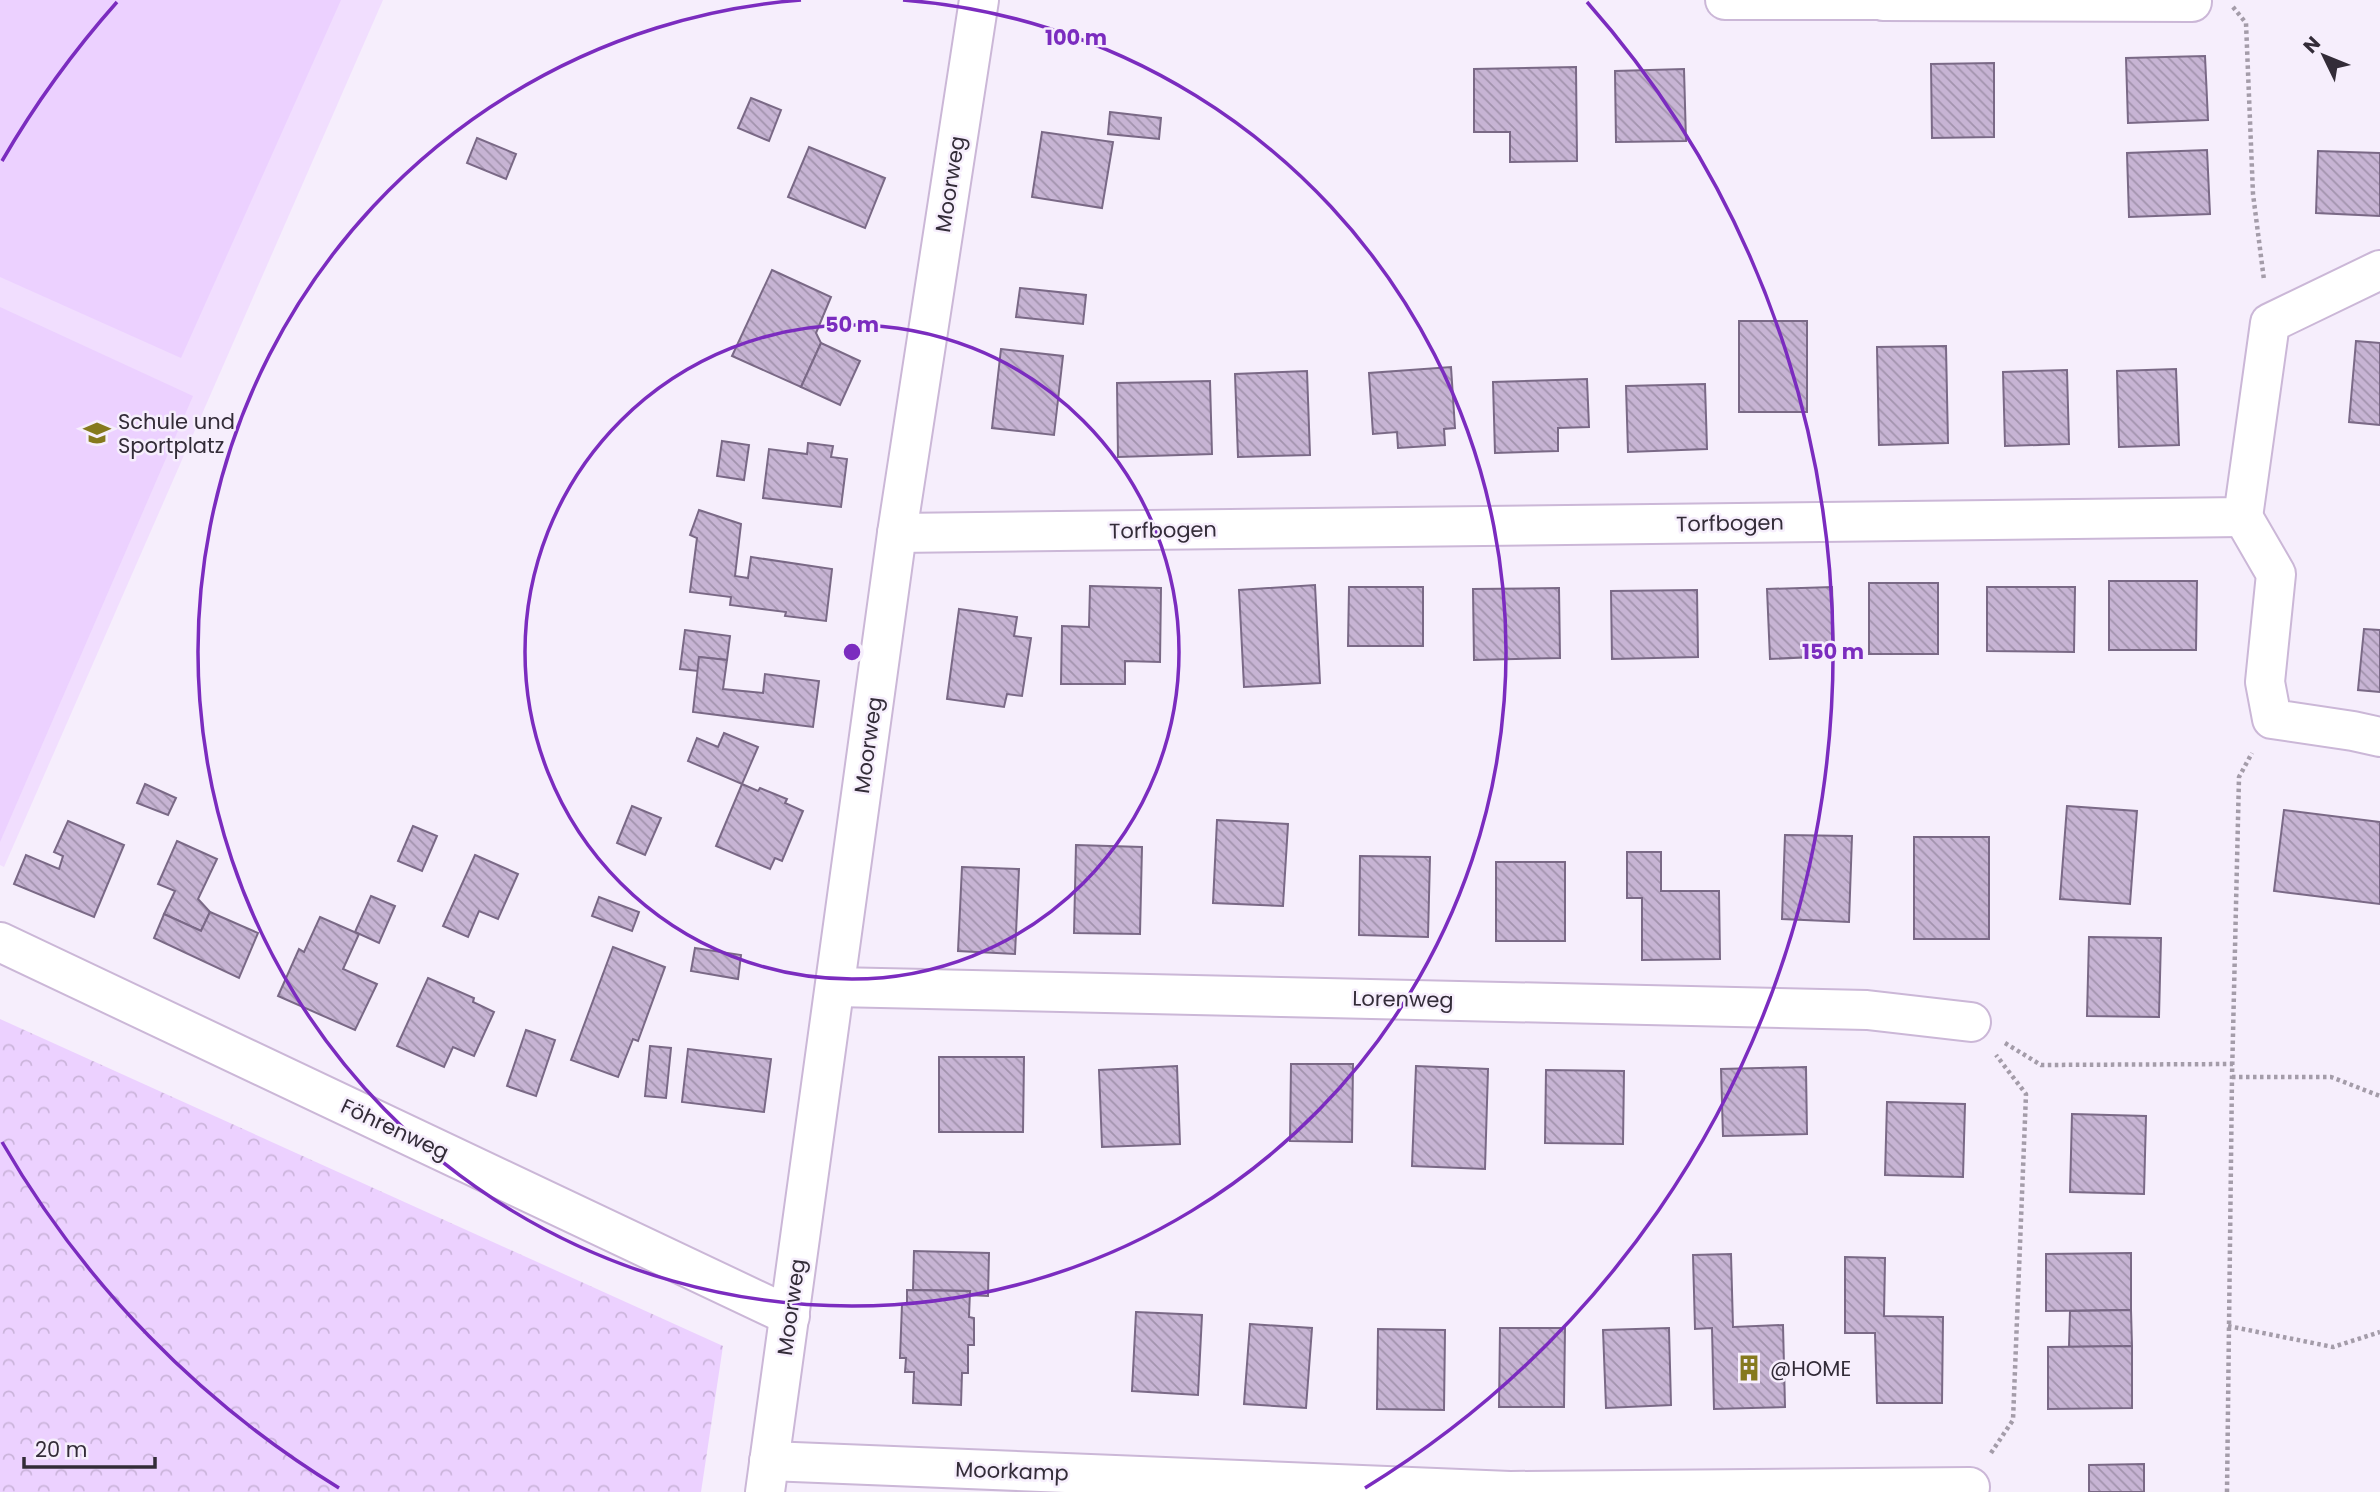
<svg xmlns="http://www.w3.org/2000/svg" width="2380" height="1492" viewBox="0 0 2380 1492" font-family="Poppins,sans-serif">
<style>
.built{fill:#f1defe}
.grass{fill:#ecd1ff}
.forest{fill:url(#forest-crowns)}
.building{fill:url(#building-back-hatch);stroke:#7a6986;stroke-width:2}
.lines{fill:none;stroke-linecap:round;stroke-linejoin:round}
.minor-casing{stroke:#cbb7d7;stroke-width:42}
.path{stroke:#a49ca9;stroke-width:4.5;stroke-dasharray:3.5 3.5;stroke-linecap:butt}
.minor{stroke:#fff;stroke-width:38}
.ring{fill:none;stroke:#7b2cbf;stroke-width:3.5}
.labels{text-anchor:middle;dominant-baseline:central;stroke-width:5;stroke-linejoin:round;paint-order:stroke}
.street-label{font-size:21px;fill:#332c38;stroke:#f6eefc}
.poi-label{font-size:21px;fill:#332c38;stroke:#f6eefc;text-anchor:start}
.centre{fill:#7b2cbf;stroke:#f6eefc;stroke-width:3.5}
.ring-label{font-size:21px;text-anchor:middle;font-weight:bold;fill:#7b2cbf;stroke:#f6eefc;stroke-width:5;stroke-linejoin:round;paint-order:stroke}
</style>
<defs>
<pattern id="forest-crowns" width="20" height="18" patternUnits="userSpaceOnUse" patternTransform="scale(1.75)"><rect width="20" height="18" fill="#ecd1ff"/><path d="M2 6a3 3 0 1 1 6 0M12 15a3 3 0 1 1 6 0" fill="none" stroke="#cbb4db"/></pattern>
<pattern id="building-back-hatch" width="6" height="6" patternUnits="userSpaceOnUse" patternTransform="scale(1.75)"><rect width="6" height="6" fill="#c7b4d4"/><path d="M-1 5l2 2M0 0l6 6M5-1l2 2" fill="none" stroke="#a293ad"/></pattern>
</defs>
<rect width="100%" height="100%" fill="#f6eefc"/>
<path class="built" d="M0,0h383l-379,867 -4,-2z"/>
<g class="grass">
<path d="M0,0h341l-160,358 -181,-81z"/>
<path d="M0,307l193,89 -193,446z"/>
</g>
<path class="forest" d="M0,1019l723,327 -22,146h-701z"/>
<g class="building">
<path d="M2205,56l3,64 -80,3 -2,-65z"/>
<path d="M1994,63v74l-62,1 -1,-74z"/>
<path d="M1576,67l1,94 -67,1v-30h-36v-63z"/>
<path d="M1684,69l2,72 -70,1 -1,-71z"/>
<path d="M751,98l30,12 -12,31 -31,-13z"/>
<path d="M1110,112l51,6 -2,21 -51,-5z"/>
<path d="M1042,132l71,10 -11,66 -70,-11z"/>
<path d="M477,138l39,16 -10,25 -39,-16z"/>
<path d="M809,147l76,31 -20,50 -77,-31z"/>
<path d="M2207,150l3,64 -81,3 -2,-64z"/>
<path d="M2318,151l62,2v63l-64,-3z"/>
<path d="M772,270l59,27 -15,36 5,10 -20,44 -69,-31z"/>
<path d="M1020,288l66,7 -3,29 -67,-7z"/>
<rect x="1739" y="321" width="68" height="91"/>
<path d="M2356,341l24,2v82l-31,-3z"/>
<path d="M821,343l39,18 -20,44 -39,-18z"/>
<path d="M1946,346l2,97 -69,2 -2,-98z"/>
<path d="M1001,349l62,7 -9,79 -62,-7z"/>
<path d="M1451,367l4,61 -11,1 1,16 -47,3 -1,-16 -24,2 -4,-61z"/>
<path d="M2176,369l3,76 -60,2 -2,-76z"/>
<path d="M2067,370l2,74 -64,2 -2,-74z"/>
<path d="M1307,371l3,84 -72,2 -3,-83z"/>
<path d="M1587,379l2,48 -31,1v23l-63,2 -2,-71z"/>
<path d="M1210,381l2,73 -94,3 -1,-74z"/>
<path d="M1705,384l2,65 -79,3 -2,-66z"/>
<path d="M722,441l27,4 -5,35 -27,-4z"/>
<path d="M808,443l25,3 -2,11 16,2 -6,48 -78,-9 6,-49 38,5z"/>
<path d="M699,510l42,14 -6,52 13,2 3,-21 81,12 -6,52 -41,-5 1,-4 -56,-7 1,-8 -41,-5 7,-54 -7,-3z"/>
<path d="M2109,581h88l-1,69h-87z"/>
<rect x="1869" y="583" width="69" height="71"/>
<path d="M1315,585l5,98 -76,4 -5,-97z"/>
<path d="M1090,586l71,2 -1,74 -35,-1v23h-64l1,-58 27,1z"/>
<path d="M1349,587h74v59h-75z"/>
<path d="M1832,587l2,69 -64,3 -3,-70z"/>
<path d="M1987,587h88l-1,65 -87,-1z"/>
<path d="M1559,588l1,70 -86,2 -1,-71z"/>
<path d="M1697,590l1,67 -86,2 -1,-68z"/>
<path d="M959,609l58,8 -3,19 17,2 -9,58 -15,-2 -3,13 -57,-8z"/>
<path d="M2364,629l16,1v62l-22,-2z"/>
<path d="M685,630l45,6 -3,24 -28,-3 -1,14 -18,-2z"/>
<path d="M699,657l28,3 -4,29 40,4 2,-19 54,7 -6,46 -120,-15z"/>
<path d="M724,733l34,14 -16,37 -54,-23 9,-23 21,9z"/>
<path d="M145,784l31,14 -8,17 -31,-12z"/>
<path d="M742,784l16,7 2,-3 27,11 -2,4 18,8 -21,50 -7,-3 -5,11 -54,-23z"/>
<path d="M632,806l29,12 -16,37 -28,-12z"/>
<path d="M2067,806l70,5 -7,93 -70,-5z"/>
<path d="M2284,810l96,12v82l-106,-13z"/>
<path d="M1217,820l71,4 -5,82 -70,-3z"/>
<path d="M68,821l56,24 -30,72 -80,-33 12,-29 33,14 4,-13 -9,-4z"/>
<path d="M413,826l24,10 -15,35 -24,-10z"/>
<path d="M1785,835l67,1 -3,86 -67,-3z"/>
<rect x="1914" y="837" width="75" height="102"/>
<path d="M177,841l40,18 -19,40 12,13 -9,19 -37,-17 11,-23 -17,-7z"/>
<path d="M1076,845l66,2 -2,87 -66,-1z"/>
<path d="M1627,852h34v39h58l1,68 -78,1v-62h-15z"/>
<path d="M475,855l43,19 -20,45 -19,-8 -11,26 -25,-11z"/>
<path d="M1360,856l70,1 -2,80 -69,-2z"/>
<rect x="1496" y="862" width="69" height="79"/>
<path d="M962,867l57,2 -4,85 -57,-3z"/>
<path d="M371,896l24,10 -16,37 -24,-11z"/>
<path d="M599,897l40,15 -7,19 -40,-15z"/>
<path d="M210,912l48,21 -19,45 -85,-40 10,-24 37,17z"/>
<path d="M320,917l39,17 -16,35 34,15 -22,46 -77,-34 21,-47 5,3z"/>
<path d="M2089,937l72,1 -2,79 -72,-1z"/>
<path d="M613,947l52,20 -27,74 -5,-2 -15,38 -47,-17z"/>
<path d="M695,948l46,7 -3,24 -47,-8z"/>
<path d="M428,978l46,20 -1,4 21,10 -20,44 -21,-9 -9,20 -47,-21z"/>
<path d="M526,1030l29,10 -19,56 -29,-10z"/>
<path d="M650,1046l21,2 -5,50 -21,-2z"/>
<path d="M688,1049l83,10 -7,53 -82,-10z"/>
<path d="M939,1057h85l-1,75h-84z"/>
<path d="M1291,1064h62l-1,78 -62,-1z"/>
<path d="M1177,1066l3,78 -78,3 -3,-77z"/>
<path d="M1416,1066l72,3 -3,100 -73,-3z"/>
<path d="M1806,1067l1,67 -84,2 -2,-67z"/>
<path d="M1546,1070l78,1 -1,73 -78,-1z"/>
<path d="M1887,1102l78,2 -2,73 -78,-2z"/>
<path d="M2072,1114l74,2 -2,78 -74,-2z"/>
<path d="M914,1251l75,2 -1,43 -19,-1 1,-4 -57,-1z"/>
<path d="M2131,1253v57l-85,1v-57z"/>
<path d="M1731,1254l2,73 50,-2 2,82 -71,2 -2,-81 -17,1 -2,-74z"/>
<path d="M1845,1257l40,1 -1,58 59,1 -1,86h-65l-2,-70h-30z"/>
<path d="M907,1290l63,1 -1,26 5,1v27h-6v28h-6l-1,32 -48,-2 1,-31h-9l1,-14h-6l2,-54h5z"/>
<path d="M2131,1310l1,36 -63,1 1,-36z"/>
<path d="M1136,1312l66,3 -4,80 -66,-4z"/>
<path d="M1250,1324l62,4 -6,80 -62,-4z"/>
<path d="M1500,1328h65l-1,79h-65z"/>
<path d="M1669,1328l2,77 -65,3 -3,-78z"/>
<path d="M1378,1329l67,1 -1,80 -67,-1z"/>
<path d="M2132,1346v62l-84,1v-62z"/>
<path d="M2144,1464v28h-55v-27z"/>
</g>
<g class="lines">
<g class="minor-casing">
<g id="minor">
<path d="M1725,0h158"/>
<path d="M1883,1l309,1"/>
<path d="M2243,517l33,57 -11,108 7,37 81,12 27,6"/>
<path d="M897,533l1346,-16 27,-194 110,-53"/>
<path d="M0,942l790,374"/>
<path d="M835,987l1032,23 104,12"/>
<path d="M769,1461l741,30 460,-4"/>
<path d="M765,1492l132,-959 82,-533"/>
</g>
</g>
<g class="path">
<path d="M2233,7l13,16 7,171 11,86"/>
<path d="M2005,1043l36,22 192,-1"/>
<path d="M2232,1077h99l49,19"/>
<path d="M2228,1326l105,21 47,-15"/>
<path d="M1991,1453l22,-33 13,-326 -30,-39"/>
<path d="M2227,1492l5,-415 7,-300 13,-24"/>
</g>
<use href="#minor" class="minor"/>
</g>
<g class="ring">
<circle cx="852" cy="652" r="327"/>
<path d="M903 0A654 654 0 1 1 801 0"/>
<path d="M339 1488A981 981 0 0 1 2 1142M2 161A981 981 0 0 1 117 2M1587 2A981 981 0 0 1 1365 1488"/>
</g>
<defs>
<g id="school-bare" transform="scale(2.1)"><path d="M0-5L7-2L0 1L-7-2ZM-4 1L0 2.5L4 1V4Q0 6-4 4Z" fill="#85791e" stroke="#f6eefc" stroke-width="2.5" paint-order="stroke"/></g>
<g id="building-bare" transform="scale(2.1)"><path d="M-4-6H4V6H1V3H-1V6H-4ZM-2.5-4.3h1.7v1.8h-1.7ZM.8-4.3h1.7v1.8H.8ZM-2.5-1h1.7V.8h-1.7ZM.8-1h1.7V.8H.8Z" fill="#85791e" stroke="#f6eefc" stroke-width="2.5" paint-order="stroke"/></g>
</defs>
<g fill-rule="evenodd">
<use href="#school-bare" x="97" y="433"/>
<use href="#building-bare" x="1749" y="1368"/>
</g>
<g class="labels">
<g class="street-label">
<text transform="translate(950 184) rotate(-81)">Moorweg</text>
<text transform="translate(1730 523) rotate(-1)">Torfbogen</text>
<text transform="translate(1163 530) rotate(-1)">Torfbogen</text>
<text transform="translate(868 745) rotate(-82)">Moorweg</text>
<text transform="translate(1403 999) rotate(1)">Lorenweg</text>
<text transform="translate(395 1129) rotate(25)">Föhrenweg</text>
<text transform="translate(791 1307) rotate(-82)">Moorweg</text>
<text transform="translate(1012 1471) rotate(2)">Moorkamp</text>
</g>
<g class="poi-label">
<text x="118" y="421">Schule und<tspan x="118" dy="24">Sportplatz</tspan></text>
<text x="1770" y="1368">@HOME</text>
</g>
</g>
<circle cx="852" cy="652" r="10" class="centre"/>
<g class="ring-label">
<text x="1076" y="45">100 m</text>
<text x="852" y="332">50 m</text>
<text x="1833" y="659">150 m</text>
</g>
<g transform="translate(2324 56) rotate(313)" stroke="#f6eefc" stroke-width="5" paint-order="stroke">
<path d="M0-5L12 26L0 18L-12 26Z" fill="#332c38"/>
<text y="-10" font-size="19" font-weight="bold" text-anchor="middle" fill="#332c38">N</text>
</g>
<path d="M24 1457v10h131v-10" fill="none" stroke="#332c38" stroke-width="3.5"/>
<text x="35" y="1457" font-size="21" fill="#332c38" stroke="#f6eefc" stroke-width="5" paint-order="stroke">20 m</text>
</svg>
